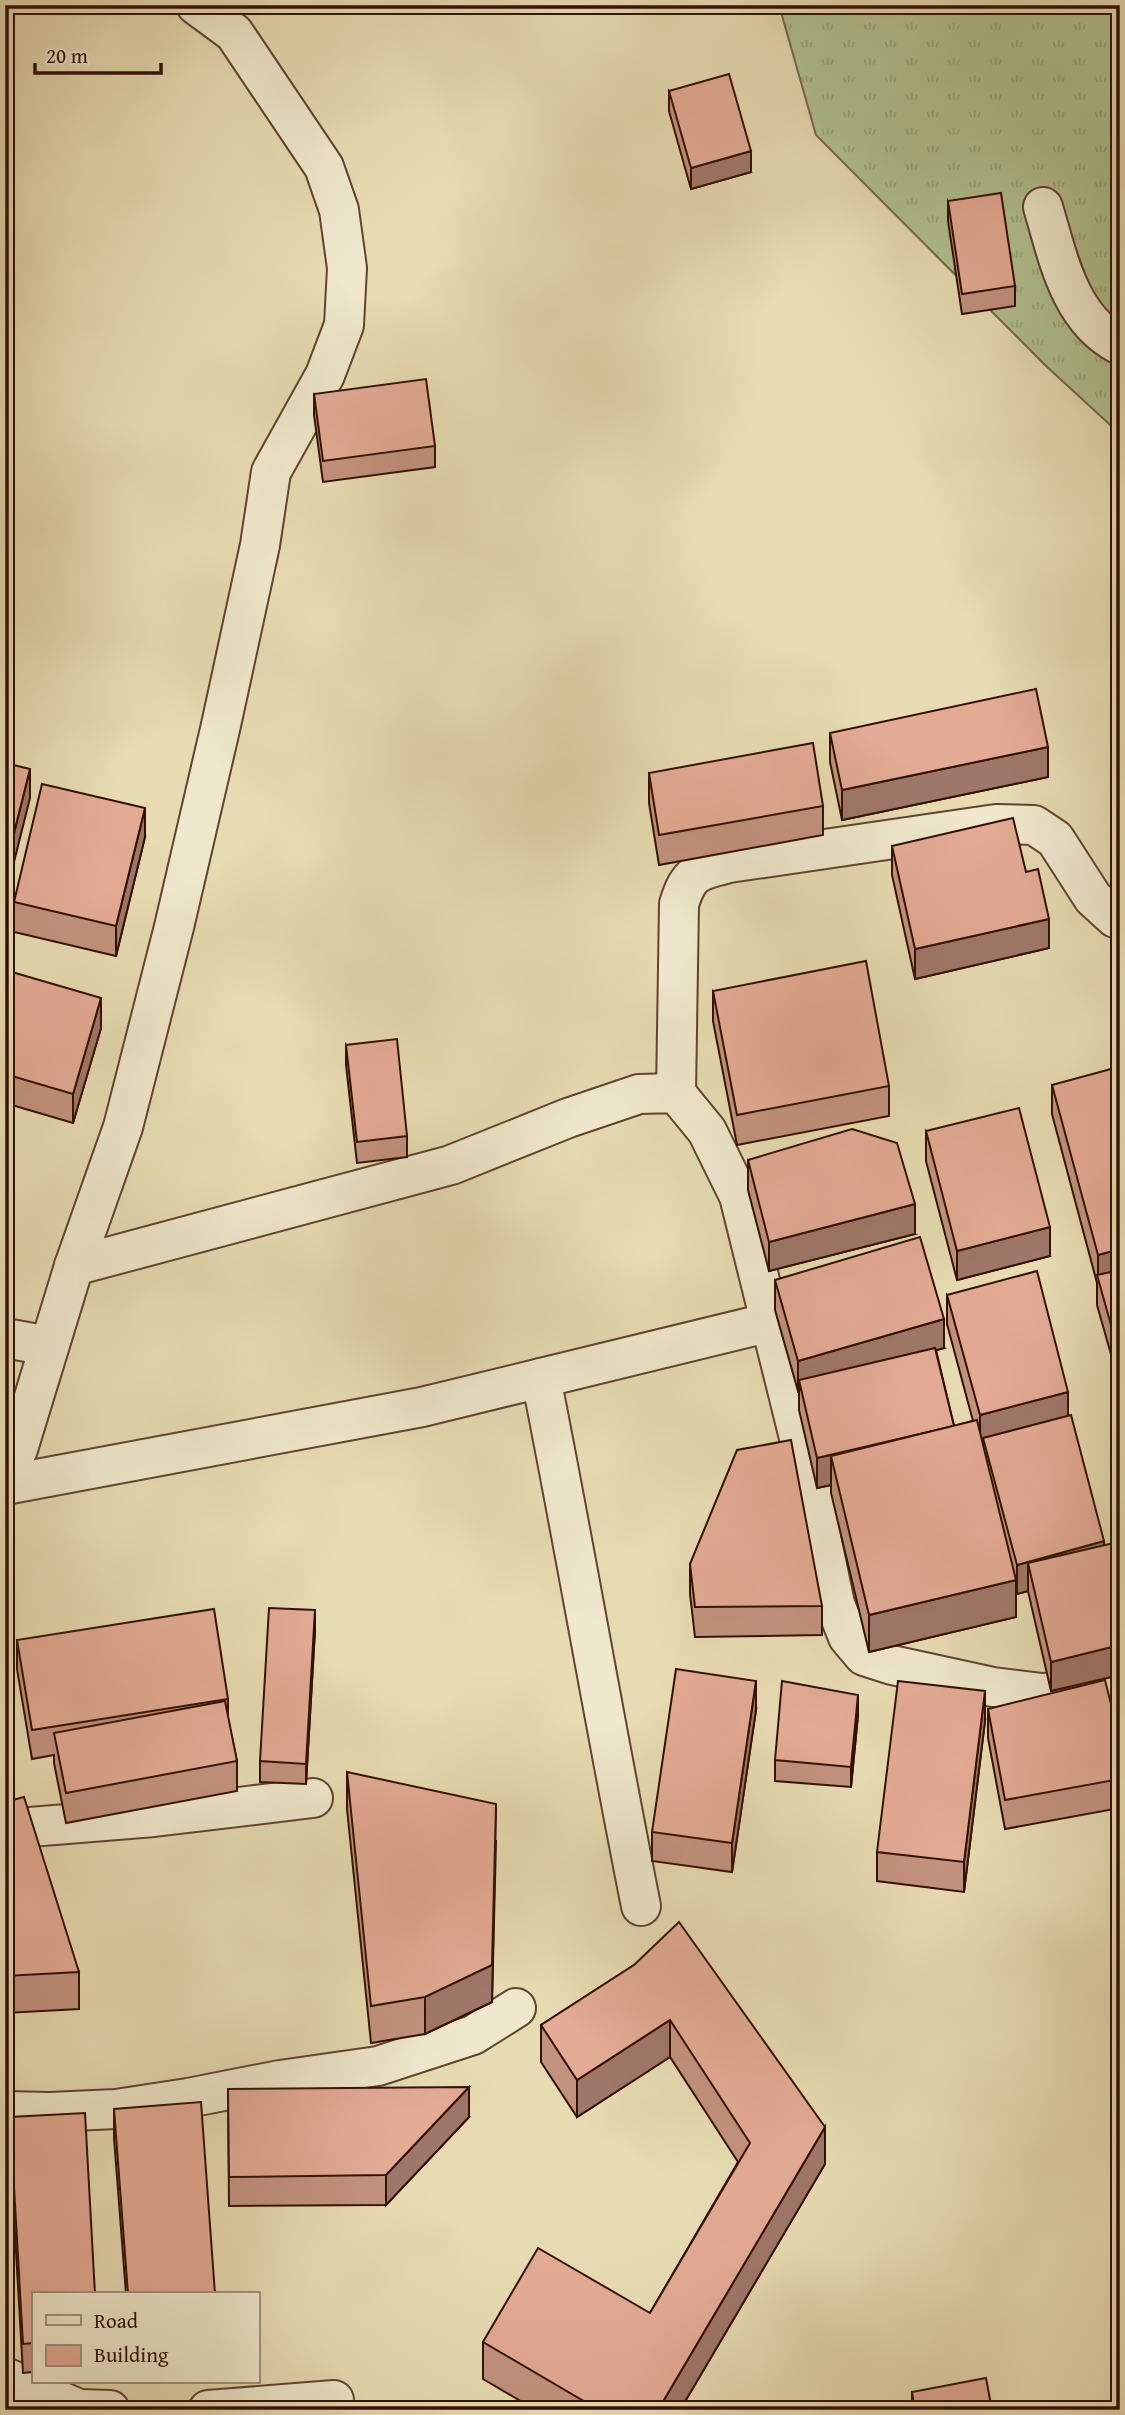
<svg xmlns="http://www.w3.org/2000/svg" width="1125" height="2415" viewBox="0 0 1125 2415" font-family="'Gentium Book Plus',serif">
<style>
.grass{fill:url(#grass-tufts);stroke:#726948;stroke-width:2}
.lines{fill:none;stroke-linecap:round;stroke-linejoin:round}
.street-casing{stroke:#5f442e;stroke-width:42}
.street{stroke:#efe8cc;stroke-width:38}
.wall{fill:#c3927f;stroke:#321102;stroke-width:2}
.shaded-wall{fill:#9f7768;stroke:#321102;stroke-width:2}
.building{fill:#e3aa94;stroke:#321102;stroke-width:2}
</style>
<defs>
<pattern id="grass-tufts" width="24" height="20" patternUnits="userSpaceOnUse" patternTransform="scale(1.75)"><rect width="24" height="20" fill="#b1c18f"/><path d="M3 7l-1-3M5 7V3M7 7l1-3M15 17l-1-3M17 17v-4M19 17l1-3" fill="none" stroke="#99a57a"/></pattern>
</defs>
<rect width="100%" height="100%" fill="#e7dbb1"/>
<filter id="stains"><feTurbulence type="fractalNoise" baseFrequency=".00286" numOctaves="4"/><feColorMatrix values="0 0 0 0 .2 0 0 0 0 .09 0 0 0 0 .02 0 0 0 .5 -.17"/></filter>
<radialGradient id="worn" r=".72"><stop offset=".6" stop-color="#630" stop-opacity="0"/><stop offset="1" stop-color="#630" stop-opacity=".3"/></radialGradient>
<path class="grass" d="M779,5h341v429l-75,-69 -229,-230z"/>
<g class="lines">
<g class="street-casing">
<g id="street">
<path d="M1043,207c15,50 26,112 77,138"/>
<path d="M676,1093l3,-189c10,-32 18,-33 50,-41l267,-39 38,1 21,14 38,59 22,20h5"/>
<path d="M74,1266l377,-101 117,-47 71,-24 37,-1 31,38 32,65 68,274 28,134 13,33 16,19 28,9 101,22 49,6 78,-3"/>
<path d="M5,1338l44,8"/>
<path d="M541,1378l230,-56"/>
<path d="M5,1475l13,-26 56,-183 49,-139 51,-200 47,-202 39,-180 11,-73 54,-97 19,-50 3,-57 -8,-58 -15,-43 -90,-134 -38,-28"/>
<path d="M5,1485l417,-78 119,-29c35,176 65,353 100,528"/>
<path d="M5,1829l149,-12 159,-19"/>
<path d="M5,2111l45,1 66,-3 72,-11 92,-18 98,-14 95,-31 43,-27"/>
<path d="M5,2377l74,32 31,1"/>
<path d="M208,2410l126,-10"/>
</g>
</g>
<use href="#street" class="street"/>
</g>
<g class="wall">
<path d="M669,91l82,81 -60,17 -22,-78z"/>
<path d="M948,201l67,85v20l-53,8 -14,-93z"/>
<path d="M314,394l121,52v21l-112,15 -9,-67z"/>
<path d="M830,733l218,44 -206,43 -12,-58z"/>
<path d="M649,773l174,33v29l-164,30 -10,-62z"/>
<path d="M145,837l-29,119 -102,-24v-30z"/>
<path d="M892,846l134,26 23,76 -134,31 -23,-104z"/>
<path d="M5,970l96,58 -28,95 -68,-20z"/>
<path d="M713,991l176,95v30l-152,29 -24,-124z"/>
<path d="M346,1045l61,91v21l-50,6 -11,-98z"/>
<path d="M1052,1085l68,17v284l-23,-81v-22l-45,-169z"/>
<path d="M926,1131l124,125 -93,24 -31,-119z"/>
<path d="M748,1160l167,74 -146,37 -21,-81z"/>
<path d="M775,1280l169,68 -8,2 18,76 19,-5 -26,-97v-29l121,120 36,130 16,6v124l-69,16 -23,-100 -11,3 -1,-4v27l-147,35 -38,-159v-8l-14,3 -18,-78v-20l-1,1 -23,-81z"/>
<path d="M690,1564l132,42v29l-127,2 -5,-43z"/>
<path d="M315,1630l-9,154 -46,-2v-21z"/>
<path d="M17,1640l211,59v20l9,42v30l-171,32 -12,-60v-8l-22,4 -15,-90z"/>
<path d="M1120,1691v48l-4,-18v-29z"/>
<path d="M988,1709l132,31v68l-115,21 -17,-91z"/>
<path d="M756,1710l-24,162 -80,-11v-29z"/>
<path d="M858,1715l-7,72 -76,-6v-21z"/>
<path d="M985,1721l-21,171 -87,-11v-29z"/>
<path d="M347,1772l149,69 -4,161 -67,32 -54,9 -24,-234z"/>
<path d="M5,1802l74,170v37l-74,4z"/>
<path d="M634,1965l191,199 -145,246h-144l-53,-31v-37l167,-29 88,-151 -68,-105 -93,60 -36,-55v-37z"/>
<path d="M228,2089l241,28 -83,88 -157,1z"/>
<path d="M114,2109l101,185h-89l-12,-156z"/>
<path d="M10,2117l23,177v78l-10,1 -13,-226z"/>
<path d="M912,2392l80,18h-80z"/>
</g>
<g class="shaded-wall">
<path d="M751,151v21l-60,17v-21z"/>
<path d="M1048,747v30l-206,43v-30z"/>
<path d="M30,769v29l-25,100v-29z"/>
<path d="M145,808v29l-29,119v-30z"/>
<path d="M1049,919v29l-134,31v-30z"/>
<path d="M101,998v30l-28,95v-29z"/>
<path d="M915,1204v30l-146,37v-29z"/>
<path d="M1050,1227v29l-93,24v-29z"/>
<path d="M1120,1249v29l-22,-2v-21z"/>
<path d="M944,1319v29l-143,42 -2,-10v10l-1,1v-30z"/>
<path d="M1068,1392v30l-85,16v6l-3,1v-30z"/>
<path d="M954,1426l-123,30v29l-14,3v-30z"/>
<path d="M1104,1541v30l-76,-8v28l-11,3v-29z"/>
<path d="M1016,1580v37l-147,35v-37z"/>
<path d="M315,1610v20l-9,154v-20z"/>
<path d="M1120,1645v30l-69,16v-29z"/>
<path d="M756,1681v29l-24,162v-29z"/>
<path d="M985,1691v30l-21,171v-30z"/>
<path d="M858,1695v20l-7,72v-20z"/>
<path d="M496,1804l-4,198 -67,32v-37z"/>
<path d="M670,2020v37l-93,60v-37z"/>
<path d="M469,2087v30l-83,88v-30z"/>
<path d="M825,2127v37l-145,246h-22z"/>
</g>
<g class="building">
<path d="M729,74l22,77 -60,17 -22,-77z"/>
<path d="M1001,193l14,93 -53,8 -14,-93z"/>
<path d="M426,379l9,67 -112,15 -9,-67z"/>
<path d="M1036,689l12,58 -206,43 -12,-57z"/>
<path d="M813,743l10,63 -164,29 -10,-62z"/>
<path d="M5,763l25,6 -25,100z"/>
<path d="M42,784l103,24 -29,118 -102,-24z"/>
<path d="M1013,818l13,54 12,-3 11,50 -134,30 -23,-103z"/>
<path d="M866,961l23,125 -152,29 -24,-124z"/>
<path d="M5,970l96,28 -28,96 -68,-20z"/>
<path d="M397,1039l10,97 -50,6 -11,-97z"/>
<path d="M1111,1069l9,33v147l-22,6 -46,-170z"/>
<path d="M1019,1108l31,119 -93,24 -31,-120z"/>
<path d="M852,1129l45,14 18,61 -146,38 -21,-82z"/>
<path d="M920,1237l24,82 -146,42 -23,-81z"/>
<path d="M1120,1270v87l-23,-82z"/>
<path d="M1037,1271l31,121 -88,23 -33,-120z"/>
<path d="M935,1348l19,78 -137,32 -18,-78z"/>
<path d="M1071,1415l33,126 -87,24 -34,-127z"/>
<path d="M977,1420l39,160 -147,35 -38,-159z"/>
<path d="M791,1440l31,166 -127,1 -5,-43 47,-114z"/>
<path d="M1118,1542l2,9v94l-69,17 -23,-99z"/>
<path d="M269,1608l46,2 -9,154 -46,-3z"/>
<path d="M214,1609l14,90 -196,31 -15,-90z"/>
<path d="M676,1669l80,12 -24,162 -80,-11z"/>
<path d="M1105,1680l15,60v39l-115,21 -17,-91z"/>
<path d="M782,1681l76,14 -7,72 -76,-7z"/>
<path d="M898,1681l87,10 -21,171 -87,-10z"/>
<path d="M1120,1691v18l-4,-17z"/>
<path d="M225,1701l12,60 -171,32 -12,-60z"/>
<path d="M347,1772l149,32 -4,161 -67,32 -54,9z"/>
<path d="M24,1797l55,175 -74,4v-174z"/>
<path d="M679,1922l146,205 -167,283h-59l-116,-68 55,-94 112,65 100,-170 -80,-123 -93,60 -36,-55 93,-60z"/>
<path d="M469,2087l-83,88 -157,2 -1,-88z"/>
<path d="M201,2102l14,192h-87l-14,-185z"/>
<path d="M85,2113l10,181h-62v49l-10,1 -13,-227z"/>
<path d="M986,2378l6,32h-77l-3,-18z"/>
</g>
<rect width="1125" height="2415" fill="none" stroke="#e7dbb1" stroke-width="28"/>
<rect x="7" y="7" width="1111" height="2401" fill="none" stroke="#321102" stroke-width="3.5"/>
<rect x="14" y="14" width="1097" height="2387" fill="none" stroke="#321102" stroke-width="2"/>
<rect x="32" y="2292" width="228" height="91" fill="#efe8cc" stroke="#a3927b" stroke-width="2"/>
<rect x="46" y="2315" width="35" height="10" fill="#efe8cc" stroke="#a3927b" stroke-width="2"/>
<text x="94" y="2328" font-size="21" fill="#321102">Road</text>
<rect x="46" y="2345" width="35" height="21" fill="#e3aa94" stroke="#a3927b" stroke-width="2"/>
<text x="94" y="2362" font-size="21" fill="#321102">Building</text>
<path d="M35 63v10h126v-10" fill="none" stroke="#321102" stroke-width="3.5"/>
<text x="46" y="63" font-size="21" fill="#321102" stroke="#efe8cc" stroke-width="5" paint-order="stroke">20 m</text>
<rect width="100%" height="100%" filter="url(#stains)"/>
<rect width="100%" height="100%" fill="url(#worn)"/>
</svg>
